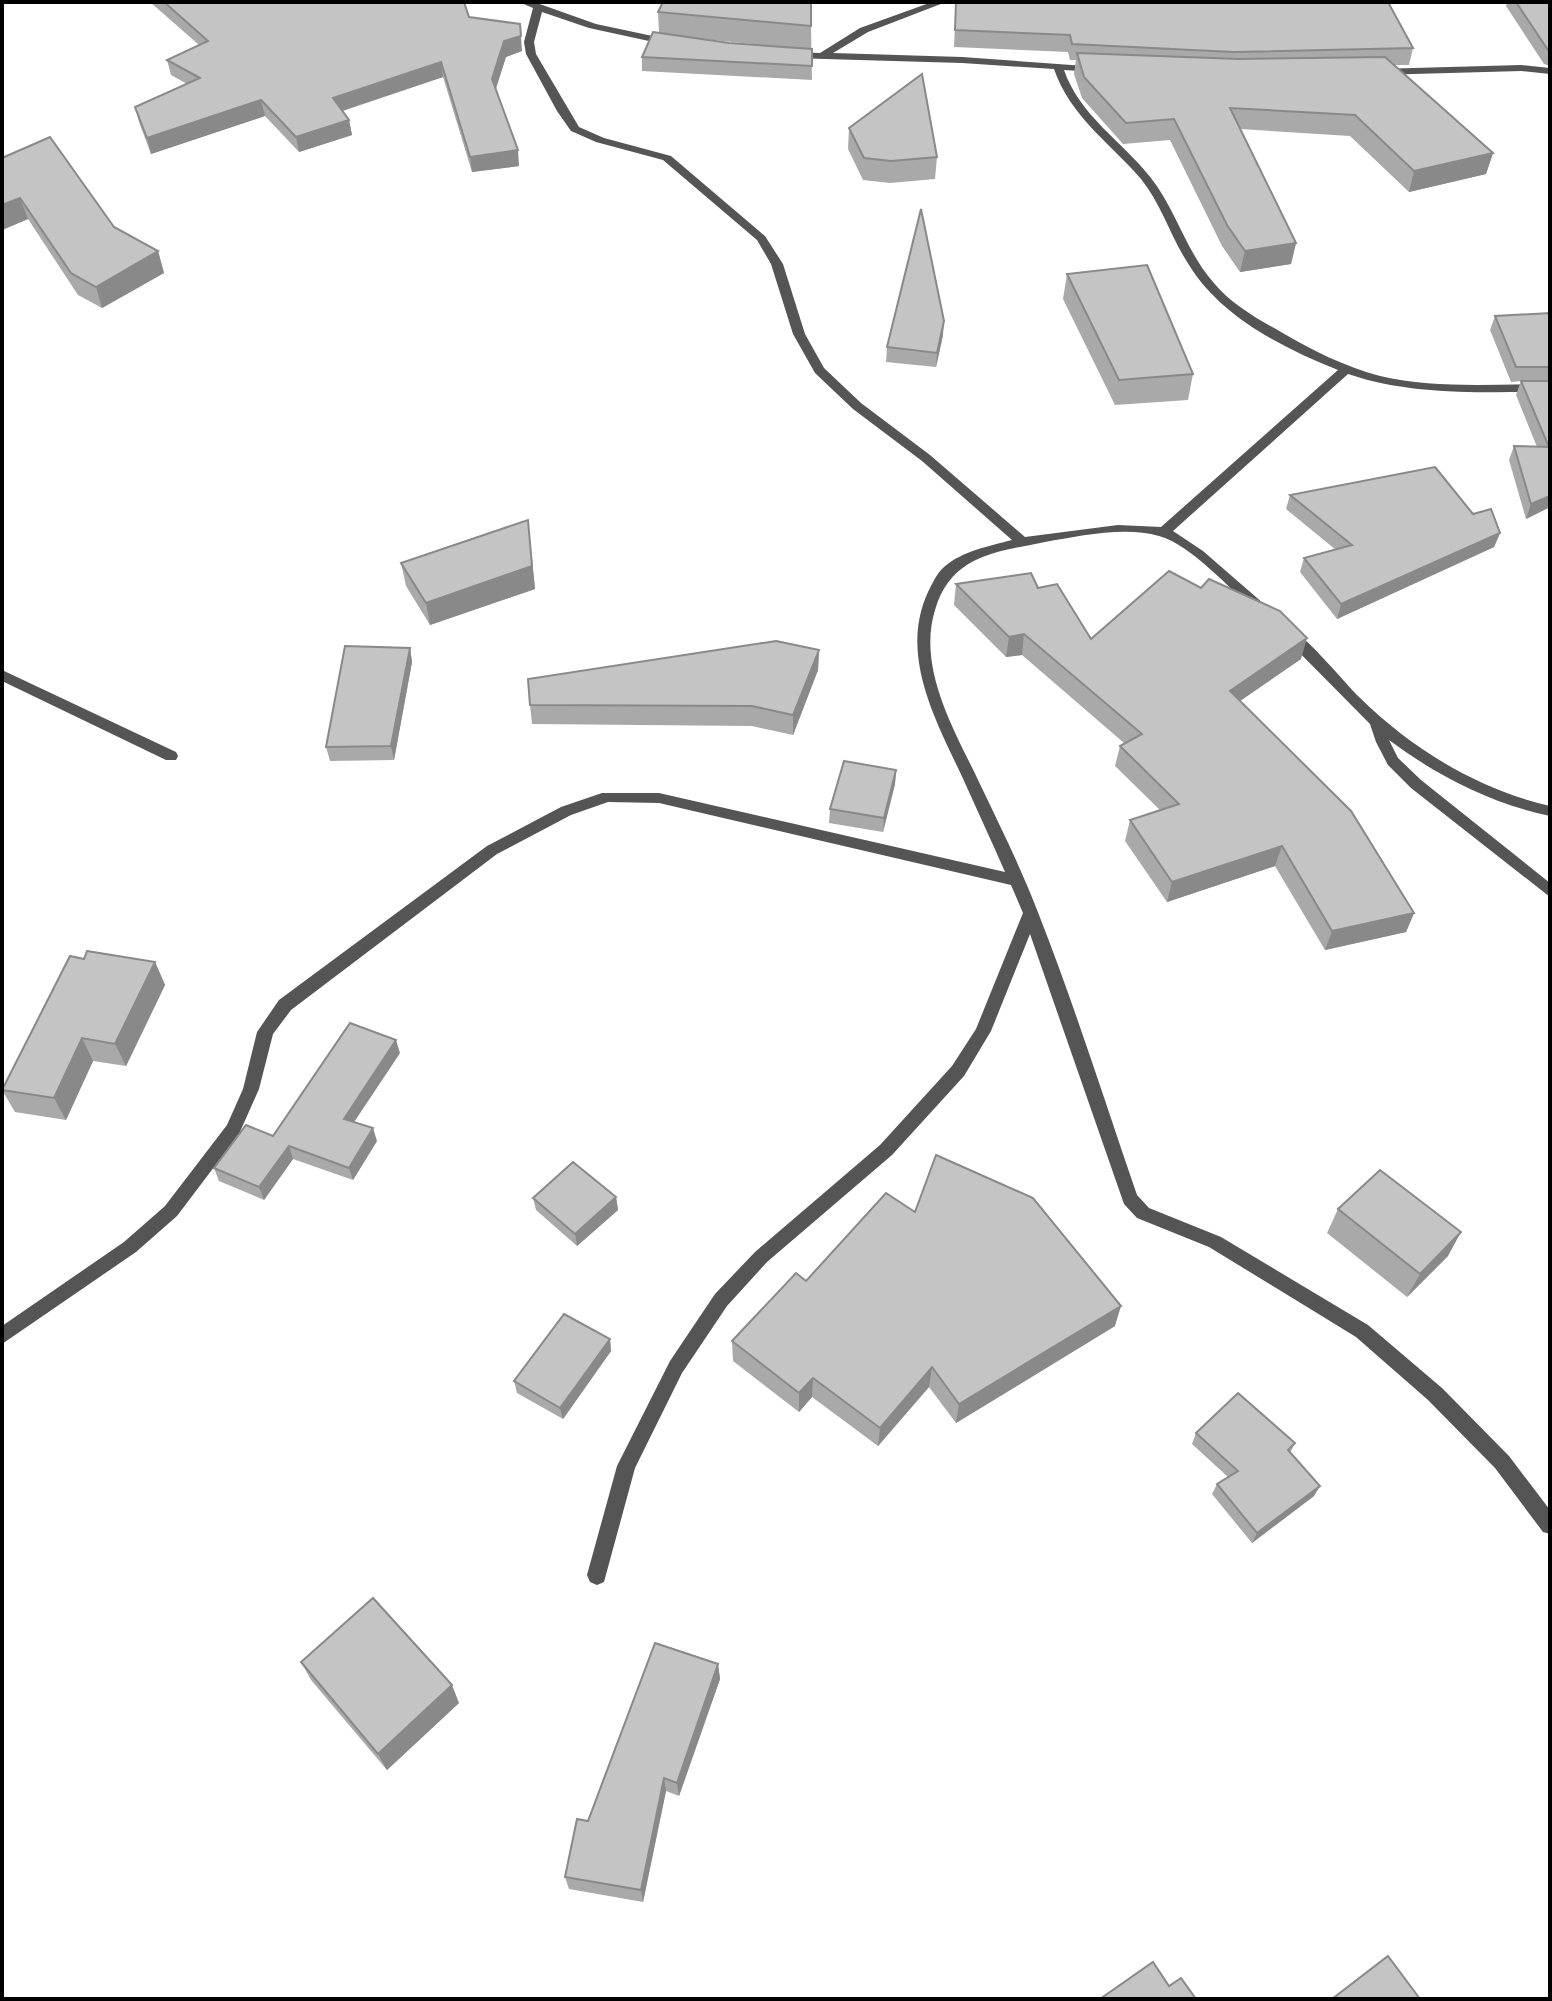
<svg xmlns="http://www.w3.org/2000/svg" width="1552" height="2001" viewBox="0 0 1552 2001" font-family="Manrope,sans-serif">
<style>
.lines{fill:none;stroke-linecap:round;stroke-linejoin:round}
.minor{fill:#555;fill-rule:evenodd}
.wall{fill:#a9a9a9;fill-rule:evenodd}
.shaded-wall{fill:#898989}
.building{fill:#c4c4c4;stroke:#898989;stroke-width:2}
</style>
<rect width="100%" height="100%" fill="#fff"/>
<g class="lines">
<g class="minor">
<path d="M519,2h15l62,22 80,17 1,2 -5,3 -83,-18 -47,-16 -8,30 2,12 43,73 25,11 67,18 94,80 18,28 22,70 19,34 37,35 69,52 95,82 93,-12 43,2 177,-157c-55,-22 -117,-53 -149,-105 -18,-27 -27,-60 -48,-86 -31,-36 -71,-63 -87,-110l-92,-6 -171,-5 -5,-3 5,-3 29,1 40,-25 72,-26h14l-78,30 -35,21 129,4 137,10 1,2 -5,3 -31,-2c16,46 58,71 87,108 25,32 35,73 62,104 18,22 43,36 68,50 31,18 64,35 99,44 55,13 114,8 170,8v8c-68,0 -137,4 -202,-18l-175,157 30,20 61,53v6h-10c-25,-22 -63,-65 -95,-74 -34,-10 -80,0 -114,6 -49,10 -94,13 -110,68 -18,59 20,121 44,172 21,44 43,88 60,133 36,92 66,187 98,280l12,13 72,29 147,88 74,63 67,68 41,54v24l-7,-2 -48,-64 -67,-68 -72,-63 -147,-90 -72,-29 -13,-14 -94,-270 -39,97 -27,45 -72,79 -125,107 -40,44 -45,67 -47,95 -31,114 -7,3 -7,-3 -3,-7 30,-109 53,-105 45,-67 40,-42 125,-107 72,-79 24,-37 47,-116 -12,-28 -352,-82 -51,-1 -37,13 -74,39 -206,156 -18,24 -14,55 -20,45 -62,82 -41,36 -134,92v-18l122,-84 41,-36 62,-81 16,-36 14,-57 22,-32 208,-154 74,-39 41,-14h57l346,79c-13,-30 -27,-60 -40,-89 -27,-59 -67,-126 -37,-191 4,-8 9,-19 16,-25 18,-16 46,-21 68,-27l-90,-79 -69,-52 -38,-36 -22,-39 -22,-70 -14,-24 -94,-80 -67,-18 -25,-11 -14,-20 -31,-57 -2,-12 9,-34z"/>
<path d="M1521,65l29,3v6l-29,-3 -143,4 -5,-3 5,-3z"/>
<path d="M1288,628c19,8 54,52 71,69 53,52 118,92 191,109v10c-60,-13 -111,-39 -161,-76l9,18 23,22 129,103v14l-139,-109 -23,-23 -12,-23 -6,-18 -87,-88 -2,-3z"/>
<path d="M2,670l174,82 2,4 -2,4h-10l-164,-79z"/>
</g>
</g>
<g class="wall">
<path d="M150,2h314l5,15 53,34 -16,6 -11,32 24,77 -47,6 -29,-95 -100,34 6,9 3,15 -53,17 -34,-36 -114,38 -12,-32 -4,-15 52,-23 -16,-9 -4,-15 32,-15z"/>
<path d="M956,2l457,46 -4,17h-16l100,88 -7,21 -77,18 -59,-56 -110,-7 56,114 -5,21 -51,8 -18,-26 -52,-106 -47,4 -41,-46 -8,-24 2,-14h-6l-2,-8 -114,-5z"/>
<path d="M1507,2h43v64l-6,-2 -38,-58z"/>
<path d="M658,12l153,14 1,54 -170,-9v-14l17,-24zM703,39l49,5 42,4 -65,-5z"/>
<path d="M849,128l88,29 -2,22 -45,4 -27,-3 -15,-31z"/>
<path d="M2,158l112,69 44,24 6,22 -62,35 -24,-13 -50,-76 -26,11z"/>
<path d="M1067,274l126,100 -5,26 -73,5 -52,-106z"/>
<path d="M1550,313v194l-24,12 -17,-59 5,-14 23,1 -21,-52 5,-14 -10,1 -21,-52 5,-14z"/>
<path d="M943,335l-7,32 -50,-5 1,-15z"/>
<path d="M1290,495l183,19 27,19 -6,14 -157,72 -37,-47 4,-14 32,-8 -50,-41z"/>
<path d="M528,520l7,69 -105,36 -24,-39 -5,-23z"/>
<path d="M956,584l82,4 53,51 210,20 -61,42 174,212 -8,19 -81,18 -50,-84 -108,36 -42,-61 5,-21 30,-10 -45,-44 5,-20 4,-3 -102,-88 -16,2 -52,-52z"/>
<path d="M410,648l2,14 -18,98 -64,1 -4,-14z"/>
<path d="M819,650l-1,20 -25,65 -41,-9 -220,-2 -2,-19z"/>
<path d="M896,770l-1,14 -12,48 -54,-9 1,-14z"/>
<path d="M84,959l71,3 10,23 -39,81 -33,-5 -27,59 -51,-8 -13,-22z"/>
<path d="M400,1053l-46,69 23,19 -24,39 -60,-21 -29,41 -45,-19 -5,-13 59,-32z"/>
<path d="M616,1197l2,13 -41,36 -41,-36 -3,-12z"/>
<path d="M1338,1209l110,47 -41,41 -80,-64z"/>
<path d="M915,1212l200,114 -159,97 -27,-36 -51,59 -66,-49 -13,15 -66,-51 -1,-20 74,-60z"/>
<path d="M610,1339l1,12 -48,68 -46,-26 -3,-12z"/>
<path d="M1196,1433l99,10 -5,10 24,43 -62,47 -40,-49 5,-10 11,-7 -36,-33z"/>
<path d="M301,1662l158,41 -72,67 -76,-90z"/>
<path d="M718,1664l2,15 -41,117 -13,-5 -23,111 -74,-13 -4,-12 23,-56z"/>
</g>
<g class="shaded-wall">
<path d="M520,24l2,27 -16,6 -12,38 -2,-16 12,-38z"/>
<path d="M441,62l2,15 -108,36 -2,-15z"/>
<path d="M261,100l4,16 -114,38 -4,-16z"/>
<path d="M349,120l3,15 -53,17 -3,-15z"/>
<path d="M518,150l1,16 -47,6 -2,-15z"/>
<path d="M1493,153l-7,21 -77,18 5,-21z"/>
<path d="M20,198l8,21 -26,11v-25z"/>
<path d="M1296,243l-5,21 -51,8 5,-21z"/>
<path d="M158,251l6,22 -62,35 -6,-21z"/>
<path d="M944,321l-1,14 -7,32 1,-14z"/>
<path d="M1550,496v11l-24,12 5,-15z"/>
<path d="M528,520l7,69 -105,36 -4,-22z"/>
<path d="M1500,533l-6,14 -157,72 4,-15z"/>
<path d="M1024,634l-2,21 -16,2 3,-20z"/>
<path d="M1307,638l-6,21 -77,53 6,-21z"/>
<path d="M410,648l2,14 -18,98 -3,-14z"/>
<path d="M819,650l-1,20 -25,65v-20z"/>
<path d="M896,770l-1,14 -12,48 1,-14z"/>
<path d="M1282,846l-7,20 -108,36 5,-20z"/>
<path d="M1414,913l-8,19 -81,18 7,-19z"/>
<path d="M155,962l10,23 -39,81 -11,-22z"/>
<path d="M82,1038l11,23 -27,59 -12,-22z"/>
<path d="M396,1040l4,13 -52,78 -4,-12z"/>
<path d="M373,1128l4,13 -24,39 -4,-12z"/>
<path d="M289,1146l4,13 -29,41 -5,-13z"/>
<path d="M616,1197l2,13 -41,36 -2,-12z"/>
<path d="M1461,1232l-13,24 -41,41 13,-23z"/>
<path d="M1121,1306l-6,20 -159,97 3,-19z"/>
<path d="M610,1339l1,12 -48,68 -3,-11z"/>
<path d="M932,1367l-3,20 -51,59 2,-18z"/>
<path d="M813,1378l-1,19 -13,15v-19z"/>
<path d="M1320,1486l-6,10 -62,47 5,-10z"/>
<path d="M718,1664l2,15 -41,117 -2,-13z"/>
<path d="M452,1685l7,18 -72,67 -9,-16z"/>
<path d="M664,1778l2,13 -23,111 -2,-12z"/>
</g>
<g class="building">
<path d="M164,2h300l5,15 51,7 1,12 -17,5 -12,38 26,71 -48,7 -29,-95 -108,36 16,22 -53,17 -35,-37 -114,38 -12,-31 65,-29 -33,-18 41,-19z"/>
<path d="M663,2h148v24l-153,-14z"/>
<path d="M956,2h432l25,46 -180,4 -161,-8 -2,-9 -115,-5z"/>
<path d="M1516,2h34v49l-2,-1z"/>
<path d="M653,32l76,11 83,6v17l-170,-9z"/>
<path d="M1077,53l162,6 146,-2 108,96 -79,18 -59,-56 -125,-7 66,135 -51,8 -18,-26 -53,-106 -48,4 -42,-46z"/>
<path d="M922,74l15,83 -46,4 -27,-3 -15,-30z"/>
<path d="M50,137l64,90 44,24 -62,36 -25,-14 -51,-75 -18,7v-47z"/>
<path d="M921,209l23,112 -7,32 -50,-6z"/>
<path d="M1147,265l46,109 -74,6 -52,-106z"/>
<path d="M1550,313v54h-34l-21,-51z"/>
<path d="M1521,381h29v115l-19,8 -17,-58 35,1z"/>
<path d="M1435,467l38,47 18,-5 9,24 -159,71 -37,-46 48,-13 -62,-50z"/>
<path d="M528,520l4,46 -106,37 -25,-40z"/>
<path d="M1169,571l32,17 8,-9 71,32 27,27 -77,53 121,120 63,102 -82,18 -50,-85 -110,36 -42,-62 49,-16 -59,-58 22,-12 -118,-100 -15,3 -53,-53 75,-11 7,15 19,-4 34,55z"/>
<path d="M776,641l43,9 -26,65 -41,-9 -222,-1 -2,-26z"/>
<path d="M345,646l65,2 -19,98 -65,1z"/>
<path d="M844,761l52,9 -12,48 -54,-9z"/>
<path d="M87,951l68,11 -40,82 -33,-6 -28,60 -52,-8 68,-134 14,3z"/>
<path d="M350,1023l46,17 -52,79 29,9 -24,40 -60,-22 -30,41 -45,-19 32,-43 27,11z"/>
<path d="M936,1155l97,43 88,108 -162,98 -27,-37 -52,61 -67,-50 -14,15 -67,-52 64,-68 10,8 80,-88 29,19z"/>
<path d="M573,1162l43,35 -41,37 -42,-36z"/>
<path d="M1380,1170l81,62 -41,42 -82,-65z"/>
<path d="M564,1314l46,25 -50,69 -46,-27z"/>
<path d="M1238,1393l57,50 -7,7 32,36 -63,47 -40,-49 21,-13 -42,-38z"/>
<path d="M373,1598l79,87 -74,69 -77,-92z"/>
<path d="M655,1643l63,21 -41,119 -13,-5 -23,112 -76,-13 12,-58 11,2z"/>
<path d="M1388,1956l32,43h-88z"/>
<path d="M1153,1962l16,24 12,-8 15,21h-96z"/>
</g>
<rect width="1552" height="2001" fill="none" stroke="#000000" stroke-width="8"/>
</svg>
